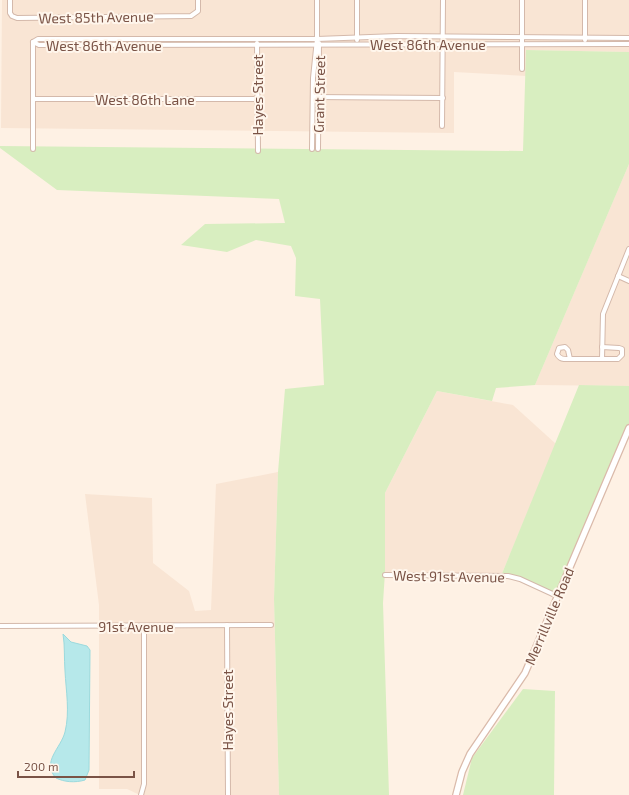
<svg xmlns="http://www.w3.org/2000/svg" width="629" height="795" viewBox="0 0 629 795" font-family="'Exo 2',sans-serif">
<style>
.residential{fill:#f9e5d4}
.green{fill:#d8eec0}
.water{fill:#b6e8ea;stroke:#9bdadd}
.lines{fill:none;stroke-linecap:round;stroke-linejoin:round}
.street-casing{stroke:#d4b9ab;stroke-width:6}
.secondary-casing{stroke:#dabaaa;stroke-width:8}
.street{stroke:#fff;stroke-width:4}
.secondary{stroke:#fff;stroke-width:5.5}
.labels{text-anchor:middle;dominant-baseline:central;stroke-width:4;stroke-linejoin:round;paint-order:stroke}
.street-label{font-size:14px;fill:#7a5346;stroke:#fff6ec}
</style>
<rect width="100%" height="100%" fill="#fef1e4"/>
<g class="residential">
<path d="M2,0h627v52l-103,-2v26l-72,-4v61l-453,-5z"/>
<path d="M629,164v222l-94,-1 59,-139z"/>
<path d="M437,391l76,14 43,39 -55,132 -116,-4v-79z"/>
<path d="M278,472l-4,127 5,196h-139l-13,-6h-28v-184l-14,-111 67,4 1,65 36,28 6,20 16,-1 5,-126z"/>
</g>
<g class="green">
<path d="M526,50l103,2v112l-94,221 -39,3 -4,13 -55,-10 -52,102v79l-2,31 6,192h-110l-5,-196 4,-127 7,-83 39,-4 -4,-86 -25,-3 1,-38 -5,-12 -35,-6 -29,12 -46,-7 24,-21 80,-1 -6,-24 -222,-9 -57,-42v-2l523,5z"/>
<path d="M579,385l50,1v42l-72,168 -37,-17 -19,-3z"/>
<path d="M523,689l32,2 -1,104h-91l9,-37z"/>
</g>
<path class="water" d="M63,634l8,8 16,4 3,4 -1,120 -4,10c-10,3 -21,2 -29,-2 -15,-16 5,-30 9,-46 5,-20 1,-41 0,-61 -1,-13 0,-25 -2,-37z"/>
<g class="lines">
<g class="street-casing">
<g id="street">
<path d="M10,0v13l2,3 5,2 174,-2 7,-5v-11"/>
<path d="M357,40v-40"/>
<path d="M585,40v-40"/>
<path d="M33,42l5,-3h279l80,-3 232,2"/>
<path d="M33,42l6,3 590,-1"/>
<path d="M257,43l1,108"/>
<path d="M522,69v-69"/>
<path d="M313,97l130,1"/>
<path d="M33,99h224"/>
<path d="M442,126l1,-126"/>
<path d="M33,149v-107"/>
<path d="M312,149l1,-71 4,-39v-39"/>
<path d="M318,149l1,-106"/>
<path d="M618,276l11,5"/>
<path d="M570,359c-5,0 -10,1 -13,-5l2,-6 6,-1 3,3 2,9h48l4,-4v-6l-3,-1 -17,-1"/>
<path d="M602,359l1,-45 26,-65"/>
<path d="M385,575l123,1 12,3 37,17"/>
<path d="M227,625l1,170"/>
<path d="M0,626l271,-1"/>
<path d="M141,795l3,-11v-158"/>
</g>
</g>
<g class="secondary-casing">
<path id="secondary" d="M456,795l6,-23 8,-18 55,-81 104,-245"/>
</g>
<use href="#street" class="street"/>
<use href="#secondary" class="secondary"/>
</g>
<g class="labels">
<g class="street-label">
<text transform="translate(96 17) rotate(-1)">West 85th Avenue</text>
<text x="428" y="44">West 86th Avenue</text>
<text x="104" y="45">West 86th Avenue</text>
<text transform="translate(319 94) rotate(-89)">Grant Street</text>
<text transform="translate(257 95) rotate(-90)">Hayes Street</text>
<text x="145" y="99">West 86th Lane</text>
<text transform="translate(449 576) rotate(1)">West 91st Avenue</text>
<text transform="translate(549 616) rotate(-67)">Merrillville Road</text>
<text x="136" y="626">91st Avenue</text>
<text transform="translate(227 710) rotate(-90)">Hayes Street</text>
</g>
</g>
<path d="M18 771v6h116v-6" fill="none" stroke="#7a5346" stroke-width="2"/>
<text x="24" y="771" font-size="12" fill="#7a5346" stroke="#fff6ec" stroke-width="3" paint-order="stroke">200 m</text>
</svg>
